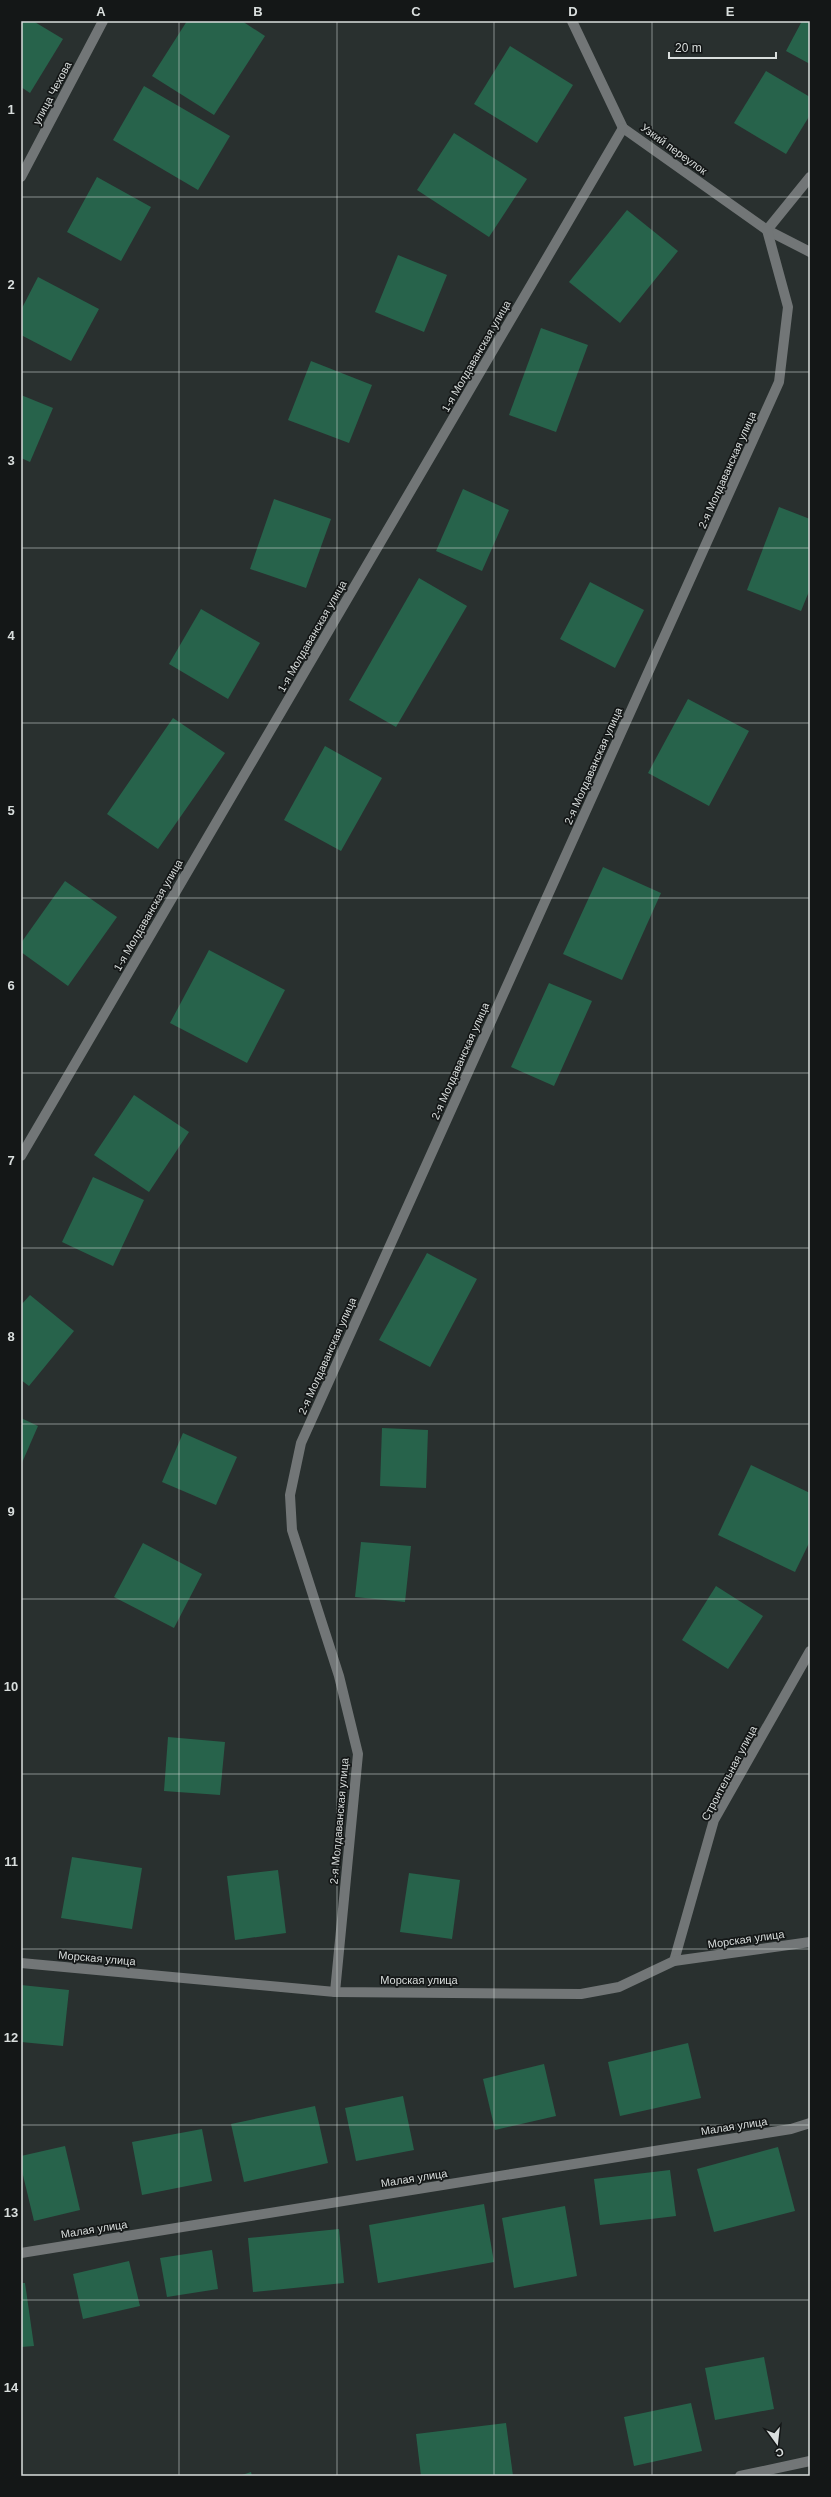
<svg xmlns="http://www.w3.org/2000/svg" width="831" height="2497" viewBox="0 0 831 2497" font-family="Helvetica,sans-serif">
<style>
.building{fill:#27634b}
.lines{fill:none;stroke-linecap:round;stroke-linejoin:round}
.minor{stroke:#727677;stroke-width:10}
.grid{fill:none;stroke:#d9dedd;stroke-width:1;stroke-opacity:0.55}
.labels{text-anchor:middle;dominant-baseline:central;stroke-width:3.5;stroke-linejoin:round;paint-order:stroke}
.street-label{font-size:11px;fill:#d9dedd;stroke:#141717}
.neatline{fill:none;stroke:#d9dedd;stroke-width:1.5}
.grid-label{font-size:13px;text-anchor:middle;font-weight:bold;fill:#d9dedd}
</style>
<rect width="100%" height="100%" fill="#29302f"/>
<g class="building">
<path d="M21,21h12l30,18 -33,54 -9,-6z"/>
<path d="M187,21h55l23,15 -51,79 -62,-39z"/>
<path d="M802,21h8v43l-24,-13z"/>
<path d="M510,46l63,39 -36,58 -63,-39z"/>
<path d="M766,71l44,26v18l-24,39 -52,-31z"/>
<path d="M144,86l86,50 -32,54 -85,-50z"/>
<path d="M454,133l73,46 -38,58 -72,-47z"/>
<path d="M97,177l54,30 -30,54 -54,-29z"/>
<path d="M627,210l51,41 -58,72 -51,-41z"/>
<path d="M398,255l49,20 -23,57 -49,-20z"/>
<path d="M38,277l61,32 -28,52 -50,-26v-25z"/>
<path d="M541,328l47,17 -32,87 -47,-17z"/>
<path d="M311,361l61,24 -23,58 -61,-23z"/>
<path d="M21,395l32,13 -23,54 -9,-4z"/>
<path d="M463,489l46,21 -27,61 -46,-20z"/>
<path d="M274,499l57,20 -25,69 -56,-19z"/>
<path d="M779,507l31,12v70l-9,22 -54,-21z"/>
<path d="M419,578l48,28 -71,121 -47,-27z"/>
<path d="M590,582l54,28 -29,58 -55,-29z"/>
<path d="M201,609l59,34 -32,56 -59,-35z"/>
<path d="M688,699l61,32 -40,75 -61,-33z"/>
<path d="M173,718l52,35 -67,96 -51,-35z"/>
<path d="M325,746l57,32 -41,73 -57,-31z"/>
<path d="M603,867l58,26 -39,87 -59,-26z"/>
<path d="M65,881l52,36 -49,69 -47,-34v-9z"/>
<path d="M209,950l76,40 -38,73 -77,-40z"/>
<path d="M549,983l43,18 -38,85 -43,-19z"/>
<path d="M134,1095l55,37 -40,60 -55,-37z"/>
<path d="M93,1177l51,23 -31,66 -51,-24z"/>
<path d="M427,1253l50,26 -47,88 -51,-27z"/>
<path d="M30,1295l44,36 -45,55 -8,-6v-75z"/>
<path d="M21,1418l17,8 -17,39z"/>
<path d="M382,1428l46,2 -2,58 -46,-2z"/>
<path d="M183,1433l54,24 -21,48 -54,-23z"/>
<path d="M751,1465l59,28v48l-15,31 -77,-37z"/>
<path d="M361,1542l50,4 -6,56 -50,-5z"/>
<path d="M143,1543l59,31 -28,54 -60,-31z"/>
<path d="M716,1586l47,30 -35,53 -46,-29z"/>
<path d="M168,1737l57,5 -5,53 -56,-4z"/>
<path d="M72,1857l70,11 -10,61 -71,-11z"/>
<path d="M278,1870l8,63 -51,7 -8,-64z"/>
<path d="M409,1873l51,7 -8,59 -52,-7z"/>
<path d="M21,1985l48,5 -6,56 -42,-4z"/>
<path d="M688,2043l13,55 -81,18 -12,-54z"/>
<path d="M544,2064l12,52 -61,14 -12,-51z"/>
<path d="M403,2096l11,54 -58,11 -11,-53z"/>
<path d="M315,2106l13,57 -84,19 -13,-58z"/>
<path d="M202,2129l10,52 -70,14 -10,-53z"/>
<path d="M65,2146l15,64 -46,11 -13,-54v-11z"/>
<path d="M778,2147l17,64 -81,21 -17,-63z"/>
<path d="M670,2170l6,46 -76,9 -6,-46z"/>
<path d="M484,2204l10,58 -116,21 -9,-58z"/>
<path d="M565,2206l12,70 -63,12 -12,-70z"/>
<path d="M339,2229l5,54 -91,9 -5,-54z"/>
<path d="M212,2250l6,39 -51,8 -7,-39z"/>
<path d="M129,2261l11,45 -57,13 -10,-45z"/>
<path d="M21,2283h4l9,63 -13,1z"/>
<path d="M764,2357l10,52 -59,11 -10,-52z"/>
<path d="M691,2403l11,48 -68,15 -10,-49z"/>
<path d="M506,2423l7,53h-92l-5,-42z"/>
<path d="M251,2472l1,4h-13z"/>
</g>
<g class="lines">
<g class="minor">
<path d="M572,21l51,107 144,102 43,22"/>
<path d="M21,177l82,-156"/>
<path d="M21,1156l602,-1028"/>
<path d="M674,1961l40,-141 96,-169"/>
<path d="M21,1963l314,29 246,2 38,-7 55,-26 136,-19"/>
<path d="M335,1992l23,-238 -19,-78 -47,-146 -2,-35 11,-52 478,-1061 9,-75 -21,-77 43,-53"/>
<path d="M21,2253l770,-124 19,-6"/>
<path d="M740,2476l70,-15"/>
</g>
</g>
<path class="grid" d="M179,21v2455M337,21v2455M494,21v2455M652,21v2455M21,197h789M21,372h789M21,548h789M21,723h789M21,898h789M21,1073h789M21,1248h789M21,1424h789M21,1599h789M21,1774h789M21,1949h789M21,2125h789M21,2300h789"/>
<g class="labels">
<g class="street-label">
<text transform="translate(52 93) rotate(-62)">улица Чехова</text>
<text transform="translate(674 149) rotate(36)">Узкий переулок</text>
<text transform="translate(476 356) rotate(-60)">1-я Молдаванская улица</text>
<text transform="translate(727 470) rotate(-66)">2-я Молдаванская улица</text>
<text transform="translate(312 636) rotate(-60)">1-я Молдаванская улица</text>
<text transform="translate(593 766) rotate(-66)">2-я Молдаванская улица</text>
<text transform="translate(148 915) rotate(-60)">1-я Молдаванская улица</text>
<text transform="translate(460 1061) rotate(-66)">2-я Молдаванская улица</text>
<text transform="translate(327 1356) rotate(-66)">2-я Молдаванская улица</text>
<text transform="translate(729 1773) rotate(-62)">Строительная улица</text>
<text transform="translate(339 1821) rotate(-85)">2-я Молдаванская улица</text>
<text transform="translate(746 1939) rotate(-8)">Морская улица</text>
<text transform="translate(97 1958) rotate(5)">Морская улица</text>
<text x="419" y="1980">Морская улица</text>
<text transform="translate(734 2126) rotate(-9)">Малая улица</text>
<text transform="translate(414 2178) rotate(-9)">Малая улица</text>
<text transform="translate(94 2229) rotate(-9)">Малая улица</text>
</g>
</g>
<rect width="831" height="2497" fill="none" stroke="#141717" stroke-width="44"/>
<g transform="translate(777 2443) rotate(165)" stroke="#141717" stroke-width="3" paint-order="stroke">
<path d="M0-3L7 15L0 10L-7 15Z" fill="#d9dedd"/>
<text y="-6" font-size="11" font-weight="bold" text-anchor="middle" fill="#d9dedd">С</text>
</g>
<path d="M669 52v6h107v-6" fill="none" stroke="#d9dedd" stroke-width="2"/>
<text x="675" y="52" font-size="12" fill="#d9dedd" stroke="#141717" stroke-width="3" paint-order="stroke">20 m</text>
<rect x="22" y="22" width="787" height="2453" class="neatline"/>
<g class="grid-label">
<text x="101" y="16">A</text>
<text x="258" y="16">B</text>
<text x="416" y="16">C</text>
<text x="573" y="16">D</text>
<text x="730" y="16">E</text>
<text x="11" y="114">1</text>
<text x="11" y="289">2</text>
<text x="11" y="465">3</text>
<text x="11" y="640">4</text>
<text x="11" y="815">5</text>
<text x="11" y="990">6</text>
<text x="11" y="1165">7</text>
<text x="11" y="1341">8</text>
<text x="11" y="1516">9</text>
<text x="11" y="1691">10</text>
<text x="11" y="1866">11</text>
<text x="11" y="2042">12</text>
<text x="11" y="2217">13</text>
<text x="11" y="2392">14</text>
</g>
</svg>
